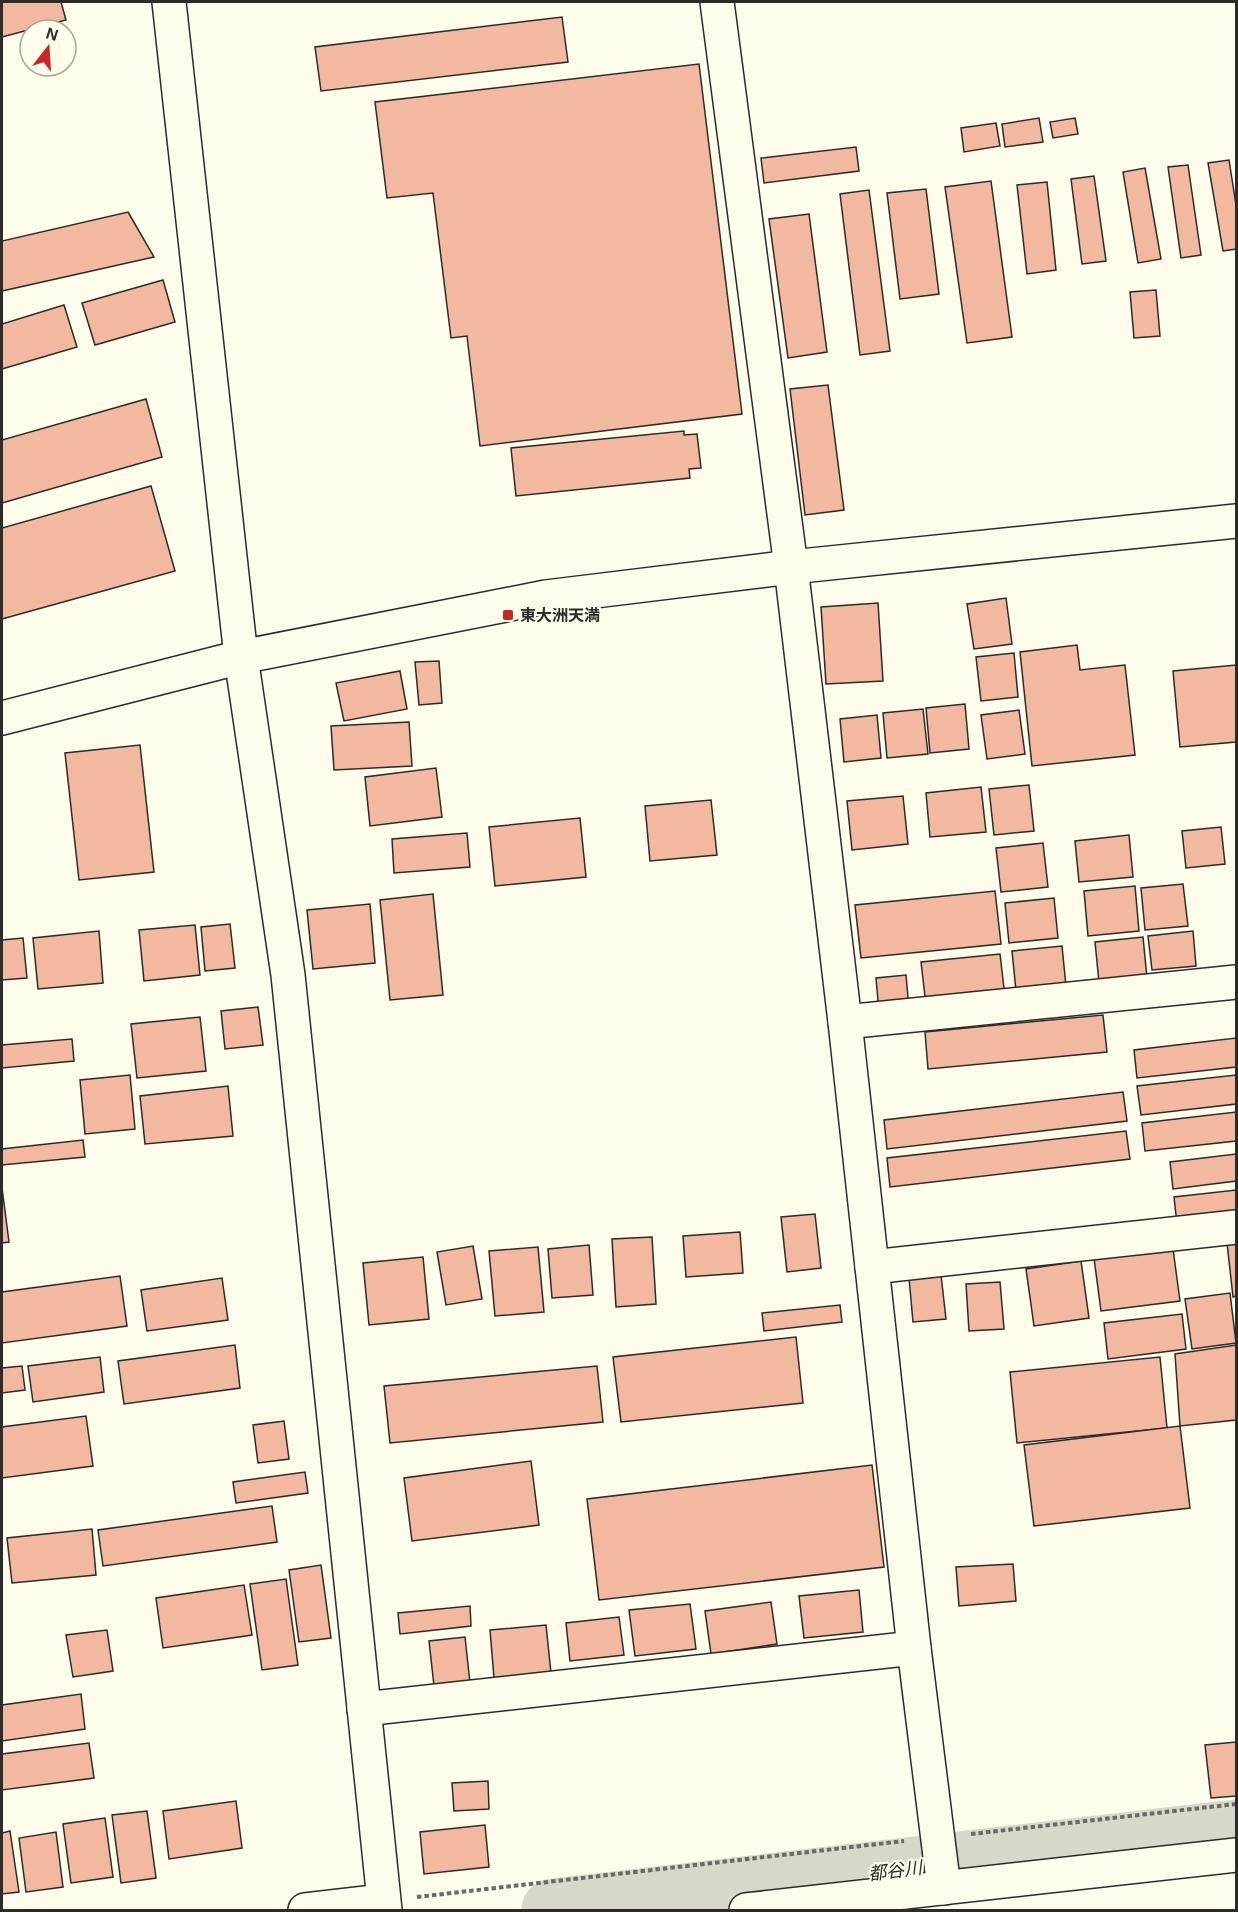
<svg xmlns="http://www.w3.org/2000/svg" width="1238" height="1912" viewBox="0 0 1238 1912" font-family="Helvetica,'Noto Sans JP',sans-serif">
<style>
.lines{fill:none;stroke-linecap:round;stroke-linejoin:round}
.river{stroke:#d8d7c9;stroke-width:63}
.building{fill:#f2b8a0;stroke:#2b2b2b;stroke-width:1.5}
.minor-casing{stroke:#2b2b2b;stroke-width:36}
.path{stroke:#6a6964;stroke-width:4;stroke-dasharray:4.5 3;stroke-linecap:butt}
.minor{stroke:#fdfbea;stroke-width:33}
.poi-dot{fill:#c62828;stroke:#fdfbea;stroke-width:2}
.labels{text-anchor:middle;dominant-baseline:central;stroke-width:4.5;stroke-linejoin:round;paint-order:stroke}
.poi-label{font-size:16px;font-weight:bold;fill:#2b2b2b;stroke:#fdfbea;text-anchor:start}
.water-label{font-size:18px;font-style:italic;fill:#2b2b2b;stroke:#fdfbea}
</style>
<rect width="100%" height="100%" fill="#fdfbea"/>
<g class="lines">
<path class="river" d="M553,1910l683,-79"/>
</g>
<g class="building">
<path d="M2,2h59l5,18 -64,17z"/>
<path d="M562,17l6,45 -247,29 -6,-44z"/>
<path d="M699,64l43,350 -262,32 -13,-110 -16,2 -18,-145 -46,5 -12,-96z"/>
<path d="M1039,118l4,24 -38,5 -3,-23z"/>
<path d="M1075,118l3,16 -25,4 -3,-16z"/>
<path d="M996,123l4,23 -36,6 -3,-24z"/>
<path d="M856,147l3,24 -95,12 -3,-25z"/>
<path d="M1229,160l7,45v44l-13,2 -15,-88z"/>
<path d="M1188,165l13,90 -20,3 -13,-91z"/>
<path d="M1145,168l16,91 -23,4 -15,-91z"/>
<path d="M1094,176l12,85 -24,3 -11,-85z"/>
<path d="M991,181l21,156 -45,6 -22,-156z"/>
<path d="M1047,182l9,88 -29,4 -10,-89z"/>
<path d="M926,189l13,105 -39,5 -13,-106z"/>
<path d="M869,190l21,161 -30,4 -20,-161z"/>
<path d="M128,212l26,45 -152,34v-50z"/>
<path d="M809,214l18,138 -39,6 -19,-139z"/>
<path d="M163,280l12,42 -80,23 -13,-42z"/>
<path d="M1156,290l4,46 -26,2 -4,-46z"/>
<path d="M64,305l13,42 -75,22v-45z"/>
<path d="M828,385l16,125 -39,5 -15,-126z"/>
<path d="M146,399l16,58 -160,46v-63z"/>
<path d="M684,431v4l13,-1 4,34 -12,1 1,9 -174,18 -5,-48z"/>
<path d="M151,486l24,85 -173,48v-91z"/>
<path d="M1006,598l6,46 -38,5 -7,-45z"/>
<path d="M878,603l5,78 -57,3 -5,-77z"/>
<path d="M1077,645l3,25 45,-5 10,90 -103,11 -12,-114z"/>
<path d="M1014,653l4,44 -37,4 -5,-44z"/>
<path d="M439,661l3,42 -23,2 -4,-43z"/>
<path d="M1236,665v77l-56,5 -7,-76z"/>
<path d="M400,671l7,38 -63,12 -8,-38z"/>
<path d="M965,704l4,45 -39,4 -4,-45z"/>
<path d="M923,709l5,45 -41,4 -4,-45z"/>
<path d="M1019,710l6,44 -38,5 -6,-44z"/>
<path d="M877,715l4,43 -37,4 -4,-43z"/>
<path d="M409,722l3,44 -78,4 -3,-44z"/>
<path d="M140,745l14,127 -75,8 -14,-127z"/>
<path d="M436,768l6,49 -72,9 -5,-49z"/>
<path d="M1029,785l5,46 -40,4 -5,-46z"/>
<path d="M981,787l5,45 -56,5 -4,-44z"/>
<path d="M903,796l5,48 -56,6 -5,-49z"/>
<path d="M711,800l6,55 -67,6 -5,-55z"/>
<path d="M580,818l6,59 -91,9 -6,-59z"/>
<path d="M1221,827l4,37 -39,4 -4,-37z"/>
<path d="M467,833l3,34 -76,6 -2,-34z"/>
<path d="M1129,835l4,42 -54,5 -4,-41z"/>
<path d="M1043,843l5,44 -47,5 -5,-44z"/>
<path d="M1183,884l5,42 -43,4 -4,-42z"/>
<path d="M1135,886l4,45 -51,5 -4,-45z"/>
<path d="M995,891l6,53 -140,14 -6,-53z"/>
<path d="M433,894l10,101 -53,5 -10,-100z"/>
<path d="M1054,898l4,40 -49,5 -4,-40z"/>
<path d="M370,904l5,59 -62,6 -6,-59z"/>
<path d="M230,924l5,44 -30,3 -4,-44z"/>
<path d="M195,925l5,50 -56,6 -5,-51z"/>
<path d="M99,931l4,52 -65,6 -5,-51z"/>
<path d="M1193,931l3,35 -44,4 -4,-34z"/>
<path d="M1143,937l4,41 -48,4 -4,-40z"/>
<path d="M23,938l4,40 -25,2v-40z"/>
<path d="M1062,946l4,40 -50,5 -4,-40z"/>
<path d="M1000,954l5,43 -79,8 -5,-43z"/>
<path d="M906,975l3,34 -30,3 -3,-34z"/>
<path d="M258,1007l5,38 -38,4 -4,-38z"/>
<path d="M1103,1015l4,37 -179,17 -3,-37z"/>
<path d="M200,1017l6,54 -69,7 -6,-54z"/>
<path d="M1236,1038v29l-99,11 -3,-28z"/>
<path d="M72,1039l2,22 -72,7v-23z"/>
<path d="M130,1075l5,54 -50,5 -5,-54z"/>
<path d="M1236,1075v29l-95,11 -4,-29z"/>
<path d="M228,1086l5,50 -88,8 -5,-48z"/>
<path d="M1123,1092l4,29 -240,28 -3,-29z"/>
<path d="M1236,1112v29l-91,10 -3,-28z"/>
<path d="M1126,1131l4,28 -240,28 -3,-29z"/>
<path d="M83,1140l2,17 -83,8v-16z"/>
<path d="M1236,1154v27l-63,8 -3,-27z"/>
<path d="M2,1188l7,54 -7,1z"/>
<path d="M1236,1190v27l-59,7 -3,-27z"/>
<path d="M815,1214l6,54 -34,4 -6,-55z"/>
<path d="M740,1232l3,41 -57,4 -3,-41z"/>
<path d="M652,1237l4,67 -40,3 -4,-68z"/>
<path d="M1236,1242v54l-3,1 -6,-54z"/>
<path d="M589,1245l4,50 -41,3 -4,-49z"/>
<path d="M473,1246l9,53 -36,6 -9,-53z"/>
<path d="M538,1247l6,65 -49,4 -6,-65z"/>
<path d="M1173,1249l7,52 -79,10 -7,-53z"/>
<path d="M423,1257l6,62 -60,6 -6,-62z"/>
<path d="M1081,1261l8,57 -55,8 -8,-57z"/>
<path d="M941,1275l5,44 -33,3 -4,-44z"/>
<path d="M120,1276l7,50 -125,17v-51z"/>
<path d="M222,1278l6,42 -81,11 -6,-41z"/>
<path d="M1000,1282l4,47 -35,2 -3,-47z"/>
<path d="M1230,1293l6,50 -44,6 -7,-50z"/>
<path d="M840,1305l2,17 -78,9 -2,-18z"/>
<path d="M1182,1314l4,35 -78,10 -4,-36z"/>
<path d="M796,1337l7,66 -182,19 -8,-65z"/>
<path d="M235,1345l5,43 -116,16 -6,-43z"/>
<path d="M1236,1345v75l-56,6 -5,-72z"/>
<path d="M100,1357l4,35 -71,10 -5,-36z"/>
<path d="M1160,1357l7,71 -150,15 -7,-71z"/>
<path d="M22,1366l3,24 -23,3v-25z"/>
<path d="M597,1366l6,56 -213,21 -6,-57z"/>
<path d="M86,1416l7,50 -91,12v-51z"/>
<path d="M284,1421l5,38 -31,4 -5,-38z"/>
<path d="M1180,1426l10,82 -156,18 -10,-81z"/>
<path d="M531,1461l8,64 -127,16 -8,-63z"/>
<path d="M872,1465l12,102 -285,33 -12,-101z"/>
<path d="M305,1472l3,21 -72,10 -3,-21z"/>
<path d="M272,1506l5,36 -174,24 -5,-36z"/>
<path d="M92,1529l4,46 -84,8 -5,-45z"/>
<path d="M1013,1564l3,37 -57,5 -3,-39z"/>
<path d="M321,1565l10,73 -32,4 -10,-72z"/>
<path d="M286,1579l12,86 -36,5 -12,-86z"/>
<path d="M244,1585l8,50 -89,13 -7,-50z"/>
<path d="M859,1590l4,42 -59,6 -5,-42z"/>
<path d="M771,1602l6,42 -66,10 -6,-43z"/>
<path d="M690,1604l6,45 -61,7 -6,-46z"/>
<path d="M470,1606l1,20 -71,8 -2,-21z"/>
<path d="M619,1617l5,38 -54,6 -4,-38z"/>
<path d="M546,1625l5,48 -57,5 -4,-48z"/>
<path d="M107,1630l6,41 -40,6 -7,-42z"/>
<path d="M465,1637l5,46 -36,3 -5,-45z"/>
<path d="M81,1694l4,35 -83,12v-36z"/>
<path d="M1236,1742v54l-25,2 -6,-53z"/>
<path d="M89,1743l5,35 -92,12v-36z"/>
<path d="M488,1781l1,28 -35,2 -2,-28z"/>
<path d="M236,1801l6,47 -73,11 -6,-48z"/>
<path d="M147,1811l9,67 -35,5 -9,-68z"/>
<path d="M105,1818l8,59 -42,6 -8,-59z"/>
<path d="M485,1825l4,42 -65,7 -4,-42z"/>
<path d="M10,1831l9,61 -17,2v-61z"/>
<path d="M56,1832l7,55 -37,5 -7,-54z"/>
</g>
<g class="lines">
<g class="minor-casing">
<g id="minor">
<path d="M169,2l72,655 47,318 97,935"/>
<path d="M717,2l74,565 54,455 69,626 30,240"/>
<path d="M2,718l239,-61 305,-60 245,-30 445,-46"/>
<path d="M845,1022l391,-40"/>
<path d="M872,1267l364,-40"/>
<path d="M364,1709l550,-61"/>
<path d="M305,1910l78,-9"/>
<path d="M746,1910l490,-55"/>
</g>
</g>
<g class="path">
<path d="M971,1834l265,-30"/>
<path d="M417,1897l487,-56"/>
</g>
<use href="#minor" class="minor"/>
</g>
<rect class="poi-dot" x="502" y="609" width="12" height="12" rx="3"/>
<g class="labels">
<g class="poi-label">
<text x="520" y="615">東大洲天満</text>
</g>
<g class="water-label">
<text transform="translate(895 1871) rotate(-7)">都谷川</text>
</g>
</g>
<rect width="1238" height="1912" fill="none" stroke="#2b2b2b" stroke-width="6"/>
<g transform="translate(48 48) rotate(17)"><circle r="28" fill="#fdfbea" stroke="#a9a89e" stroke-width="1.5"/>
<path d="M0-4.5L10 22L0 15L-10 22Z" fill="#c62828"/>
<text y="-9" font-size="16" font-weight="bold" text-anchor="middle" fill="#2b2b2b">N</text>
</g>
</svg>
